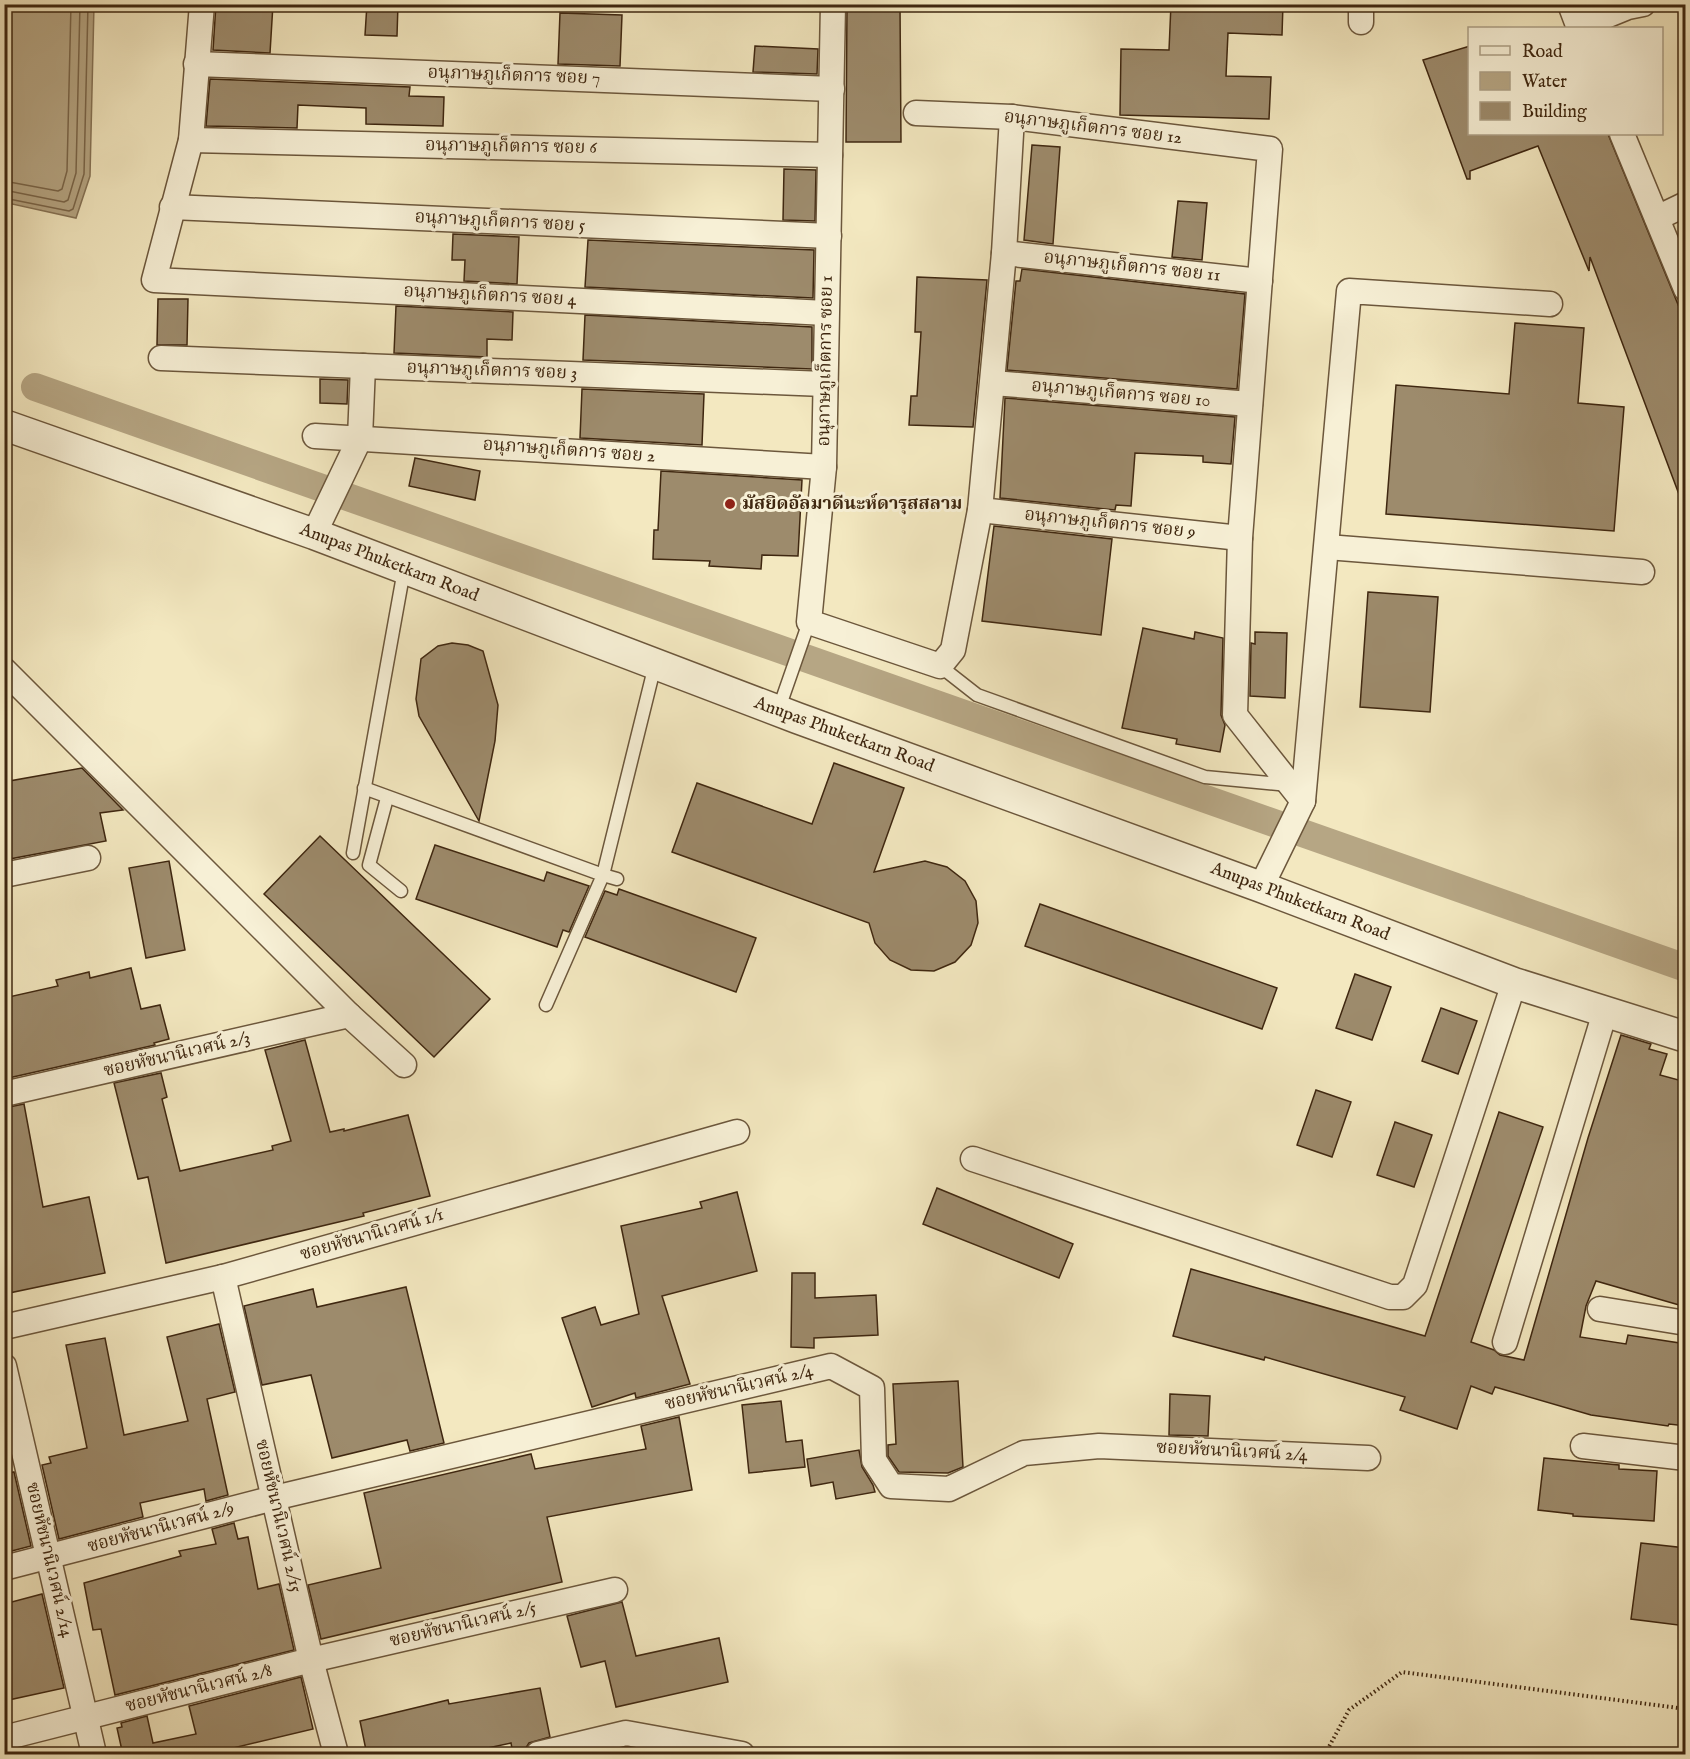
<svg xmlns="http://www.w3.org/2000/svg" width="1690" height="1759" viewBox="0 0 1690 1759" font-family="'IM FELL English','Noto Serif Thai',serif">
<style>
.water{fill:#b6a684;stroke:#867356;stroke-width:1.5}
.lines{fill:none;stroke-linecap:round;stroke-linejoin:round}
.shore{stroke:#7a664a;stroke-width:1.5}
.canal{stroke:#b6a684;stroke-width:28}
.building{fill:#9d8b6c;stroke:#3f2710;stroke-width:1.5}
.service-casing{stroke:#6c573c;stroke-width:15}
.minor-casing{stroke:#6c573c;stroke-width:27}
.tertiary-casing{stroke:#6c573c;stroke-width:33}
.path{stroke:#3f2710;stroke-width:4;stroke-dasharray:1.5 3;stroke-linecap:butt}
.service{stroke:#f7f0d6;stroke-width:12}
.minor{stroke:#f7f0d6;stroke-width:24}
.tertiary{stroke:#f7f0d6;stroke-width:30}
.poi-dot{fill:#8f2418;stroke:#f7f0d6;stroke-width:2}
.labels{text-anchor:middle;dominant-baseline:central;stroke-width:6;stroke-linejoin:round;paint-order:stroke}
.street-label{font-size:18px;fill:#3f2710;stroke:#f7f0d6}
.poi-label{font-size:18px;font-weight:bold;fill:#3f2710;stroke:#f7f0d6;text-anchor:start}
</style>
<rect width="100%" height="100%" fill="#f3e8c0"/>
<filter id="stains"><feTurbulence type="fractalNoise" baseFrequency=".00333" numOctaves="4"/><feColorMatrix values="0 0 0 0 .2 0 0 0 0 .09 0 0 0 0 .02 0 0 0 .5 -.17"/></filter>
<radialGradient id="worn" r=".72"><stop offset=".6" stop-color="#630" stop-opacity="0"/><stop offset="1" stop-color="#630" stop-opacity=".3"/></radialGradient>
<path class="water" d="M5,4l89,1 -4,171 -14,42 -68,-15 -3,8z"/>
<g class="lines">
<g class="shore">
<path d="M4,181l54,10 4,-2 5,-18 4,-167"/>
<path d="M4,190l60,12 4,-2 8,-27 4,-169"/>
<path d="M4,198l65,13 4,-2 11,-35 4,-170"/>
</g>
<path class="canal" d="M35,387l1651,581"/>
</g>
<g class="building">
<path d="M216,4h57l-3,49 -57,-3z"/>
<path d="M367,4h31l-1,32 -32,-1z"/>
<path d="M1171,4h112l-1,31 -54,-2 -2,43 45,1 -2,42 -149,-4 1,-66 48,1z"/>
<path d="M847,6h53l1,136h-55z"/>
<path d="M560,13l62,2 -2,51 -62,-2z"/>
<path d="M755,46l63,3 -1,25 -64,-2z"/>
<path d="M1470,46v88h138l78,190v181h-3l-93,-248 -1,14 -51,-125 -68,25v8h-3l-44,-119z"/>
<path d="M210,79l200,8 -1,9 35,1 -1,29 -77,-2v-16l-68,-3 -1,23 -91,-2z"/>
<path d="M1032,145l28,2 -7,97 -29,-4z"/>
<path d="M784,169l32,1 -1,51 -32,-1z"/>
<path d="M1178,201l29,2 -5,57 -30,-3z"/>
<path d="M453,234l66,3 -2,47 -53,-3 1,-21h-13z"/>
<path d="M588,240l226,10 -1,48 -228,-11z"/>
<path d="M1022,269l223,25 -8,95 -230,-19 9,-89h4z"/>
<path d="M917,277l70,3 -14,147 -64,-2 2,-29h6l4,-64h-6z"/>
<path d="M158,299h30l-1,46h-30z"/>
<path d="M396,306l117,6 -1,28 -25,-1v18l-93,-4z"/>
<path d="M585,315l227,12v42l-229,-9z"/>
<path d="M1515,323l69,5 -6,75 46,4 -10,124 -228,-17 10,-129 113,9z"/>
<path d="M320,379l28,1 -1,24 -27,-1z"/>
<path d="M582,389l122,5 -2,51 -122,-7z"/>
<path d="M1005,398l230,19 -4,47 -28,-2v-6l-68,-3 -4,53 -15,-1 -1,5 -115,-12z"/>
<path d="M415,458l65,13 -5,29 -66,-14z"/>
<path d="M661,471l141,9 -4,76 -36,-1 -1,14 -52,-3 1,-5 -57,-2 1,-29h4z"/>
<path d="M994,526l118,13 -11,96 -119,-14z"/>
<path d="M1368,592l70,5 -8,115 -70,-5z"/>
<path d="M1143,628l51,11 1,-7 28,6 -2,77 4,10 -5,27 -44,-8 1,-5 -55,-11z"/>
<path d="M1255,632l32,1 -2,65 -35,-2 1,-53 4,1z"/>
<path d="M452,643l16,2 15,6 15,54 -3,36 -16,80 -60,-105 -3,-17 5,-40 17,-13z"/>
<path d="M834,763l70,25 -30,84 51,-11 22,6 18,14 11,20 2,22 -7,22 -16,17 -21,9 -23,-1 -21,-10 -15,-17 -6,-20 -197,-71 25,-69 115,41z"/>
<path d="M82,768l41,42 -23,3 6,28 -102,19v-78z"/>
<path d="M320,836l170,163 -56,58 -170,-163z"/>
<path d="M435,845l109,36 3,-9 42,14 -20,46 -6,-2 -6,17 -141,-48z"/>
<path d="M169,861l16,89 -39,8 -17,-90z"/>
<path d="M619,889l137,49 -20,54 -151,-55 20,-46 12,4z"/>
<path d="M1040,904l237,84 -15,41 -237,-83z"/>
<path d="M131,968l10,41 19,-4 9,34 -15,4 1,2 -151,34v-81l54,-12 -2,-6 33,-8 1,6z"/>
<path d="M1355,974l36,13 -19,53 -36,-12z"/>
<path d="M1441,1008l36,13 -19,53 -36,-13z"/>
<path d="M1621,1035l30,9 -2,5 18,5 -7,21 26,7v225l-90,-26 -10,25 -6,31 46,7 2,-9 58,9v82l-17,-2 -1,2 -77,-11 -96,-28 -3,7 -21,-8 -14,43 -57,-19 5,-13 -140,-40 -1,3 -91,-24 18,-67 234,67 74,-224 44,15 -72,215 23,8 6,5 24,5 64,-222z"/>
<path d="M305,1040l25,92 14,-3v2l64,-16 22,81 -67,17 1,3 -198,47 -18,-86 -10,2 -24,-96 47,-10 6,24 -5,2 18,72 93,-21 -1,-4 19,-5 -26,-91z"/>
<path d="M1316,1090l35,12 -19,55 -35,-12z"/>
<path d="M24,1104l19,103 46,-10 16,76 -96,20 -5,-22v-163z"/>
<path d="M1395,1122l37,13 -18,52 -37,-12z"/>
<path d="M937,1188l136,56 -14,34 -136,-54z"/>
<path d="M737,1192l20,79 -95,25 28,88 -54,14 -1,-5 -43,14 -30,-89 33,-11 6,18 38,-11 -18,-88 81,-18 -2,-6z"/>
<path d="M792,1273h23v25l61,-3 2,40 -64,3v10l-23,-1z"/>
<path d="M406,1287l38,156 -34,8 -3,-11 -75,18 -21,-83 -49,10 -18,-79 69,-17 4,18z"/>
<path d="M219,1324l16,68 -28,7 21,96 -22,6 -2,-12 -64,14 3,14 -84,22 -17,-74 9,-2 -2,-6 38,-9 -21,-103 39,-7 19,97 64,-14 -21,-84z"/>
<path d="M958,1381l5,86 -15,6 -49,-1 -11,-16v-11l8,-1 -3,-60z"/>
<path d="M1170,1394l40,2 -2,40 -39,-1z"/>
<path d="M781,1401l5,41 16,-2 3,27 -56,6 -7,-68z"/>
<path d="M679,1417l13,73 -145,27 15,65 -241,57 -13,-54 73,-17 -17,-75 167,-39 4,15 111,-20 -5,-23z"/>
<path d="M859,1450l3,17 11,18 2,7 -39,7 -3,-17 -22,4 -4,-27z"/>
<path d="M1544,1458l75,7v4l38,2 -3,50 -81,-5v-2l-35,-4z"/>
<path d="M14,1472l17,74 -27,7v-79z"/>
<path d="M234,1523l4,16 10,-2 10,52 21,-5 15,66 -179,45 -14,-66 -8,1 -9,-47 97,-27 -2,-5 37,-7 -4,-15z"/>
<path d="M1641,1543l45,5v78l-55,-7z"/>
<path d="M42,1594l22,94 -60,13v-97z"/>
<path d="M622,1602l14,54 83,-18 9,44 -112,25 -11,-46 -24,6 -14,-51z"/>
<path d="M301,1677l12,52 -109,26h-81l-6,-27 5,-1 -1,-4 26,-7 6,27 43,-9 -7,-28z"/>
<path d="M540,1688l10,49 -21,6 -5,8 -11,3 -2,-11 -56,12h-88l-7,-34 88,-21 1,4z"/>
</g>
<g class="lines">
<g class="service-casing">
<g id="service">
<path d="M940,666l37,29 228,82 84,8"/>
<path d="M778,711l31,-89"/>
<path d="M364,788l239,87 -57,130"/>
<path d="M387,798l-18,67 32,26"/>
<path d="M353,853l51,-283"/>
<path d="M617,879l-14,-4 52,-210"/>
</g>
</g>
<g class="minor-casing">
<g id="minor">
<path d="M202,4l-11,136 -37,140 672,33"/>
<path d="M833,4l-9,463 -15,155 131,44 13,-16 27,-140 24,-257 8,-136"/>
<path d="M1361,4v18"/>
<path d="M1570,4l9,24"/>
<path d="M1579,27l49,-20 15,-3"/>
<path d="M196,64l636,25"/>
<path d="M916,113l96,4 258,32 -30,389 -5,177 68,86"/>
<path d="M1622,134l64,155"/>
<path d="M191,140l639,15"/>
<path d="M172,207l657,29"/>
<path d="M1657,218l29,-14"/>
<path d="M1004,253l256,28"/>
<path d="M161,358l663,26"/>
<path d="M993,383l257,21"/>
<path d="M315,436l509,31"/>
<path d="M980,510l260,28"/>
<path d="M314,534l46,-96 3,-72"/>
<path d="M1327,547l315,25"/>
<path d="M4,670l345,345 55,50"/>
<path d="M4,875l84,-17"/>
<path d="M1261,887l42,-86 46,-510 201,13"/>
<path d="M4,1094l345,-79"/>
<path d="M973,1159l417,138h13l12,-12 99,-302"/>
<path d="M223,1277l88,383 25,94"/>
<path d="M1600,1309l86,14"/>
<path d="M4,1327l219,-50 514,-145"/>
<path d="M1505,1342l100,-330"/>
<path d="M4,1366l90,388"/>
<path d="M1583,1446l103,12"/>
<path d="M4,1568l270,-70 557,-132 41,22 2,72 17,26 58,3 75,-36 75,-7 269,12"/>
<path d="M4,1738l307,-78 304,-70"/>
<path d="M538,1754l88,-21 116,21"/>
</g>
</g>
<g class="tertiary-casing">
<path id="tertiary" d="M4,425l310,109 483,184 464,169 253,96 172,54"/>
</g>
<path class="path" d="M1325,1754l24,-44 53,-38 284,37"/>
<use href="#service" class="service"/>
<use href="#minor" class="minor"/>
<use href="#tertiary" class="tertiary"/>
</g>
<circle class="poi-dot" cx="730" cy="504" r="6"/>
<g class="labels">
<g class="street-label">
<text transform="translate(514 76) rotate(2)">อนุภาษภูเก็ตการ ซอย 7</text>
<text transform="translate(1093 128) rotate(7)">อนุภาษภูเก็ตการ ซอย 12</text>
<text transform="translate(511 147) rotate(1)">อนุภาษภูเก็ตการ ซอย 6</text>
<text transform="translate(500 222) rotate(3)">อนุภาษภูเก็ตการ ซอย 5</text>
<text transform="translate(1132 267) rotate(6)">อนุภาษภูเก็ตการ ซอย 11</text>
<text transform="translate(490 296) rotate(3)">อนุภาษภูเก็ตการ ซอย 4</text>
<text transform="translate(826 361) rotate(-89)">อนุภาษภูเก็ตการ ซอย 1</text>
<text transform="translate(492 371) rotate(2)">อนุภาษภูเก็ตการ ซอย 3</text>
<text transform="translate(1121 394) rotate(5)">อนุภาษภูเก็ตการ ซอย 10</text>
<text transform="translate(569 451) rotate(4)">อนุภาษภูเก็ตการ ซอย 2</text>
<text transform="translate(1110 524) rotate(6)">อนุภาษภูเก็ตการ ซอย 9</text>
<text transform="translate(389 563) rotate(21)">Anupas Phuketkarn Road</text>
<text transform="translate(844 735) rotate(20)">Anupas Phuketkarn Road</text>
<text transform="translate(1300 902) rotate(21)">Anupas Phuketkarn Road</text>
<text transform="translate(177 1055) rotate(-13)">ซอยหัชนานิเวศน์ 2/3</text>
<text transform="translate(372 1235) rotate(-16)">ซอยหัชนานิเวศน์ 1/1</text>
<text transform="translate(739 1388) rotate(-13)">ซอยหัชนานิเวศน์ 2/4</text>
<text transform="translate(1232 1452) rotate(3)">ซอยหัชนานิเวศน์ 2/4</text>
<text transform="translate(278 1516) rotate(77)">ซอยหัชนานิเวศน์ 2/15</text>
<text transform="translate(161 1528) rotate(-15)">ซอยหัชนานิเวศน์ 2/9</text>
<text transform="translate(49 1560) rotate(77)">ซอยหัชนานิเวศน์ 2/14</text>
<text transform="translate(463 1625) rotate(-13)">ซอยหัชนานิเวศน์ 2/5</text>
<text transform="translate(199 1689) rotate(-14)">ซอยหัชนานิเวศน์ 2/8</text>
</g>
<g class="poi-label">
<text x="742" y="504">มัสยิดอัลมาดีนะห์ดารุสสลาม</text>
</g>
</g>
<rect width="1690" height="1759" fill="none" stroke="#f3e8c0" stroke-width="24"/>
<rect x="6" y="6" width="1678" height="1747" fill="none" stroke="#3f2710" stroke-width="3"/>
<rect x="12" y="12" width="1666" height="1735" fill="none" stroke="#3f2710" stroke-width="1.5"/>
<rect x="1468" y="27" width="195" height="108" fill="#f7f0d6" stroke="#ada087" stroke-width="1.5"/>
<rect x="1480" y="46" width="30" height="9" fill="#f7f0d6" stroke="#ada087" stroke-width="1.5"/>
<text x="1522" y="57" font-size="18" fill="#3f2710">Road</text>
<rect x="1480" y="72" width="30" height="18" fill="#b6a684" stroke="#ada087" stroke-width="1.5"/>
<text x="1522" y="87" font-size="18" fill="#3f2710">Water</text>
<rect x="1480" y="102" width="30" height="18" fill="#9d8b6c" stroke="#ada087" stroke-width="1.5"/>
<text x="1522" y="117" font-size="18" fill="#3f2710">Building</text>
<rect width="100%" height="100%" filter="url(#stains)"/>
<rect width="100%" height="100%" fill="url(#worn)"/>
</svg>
